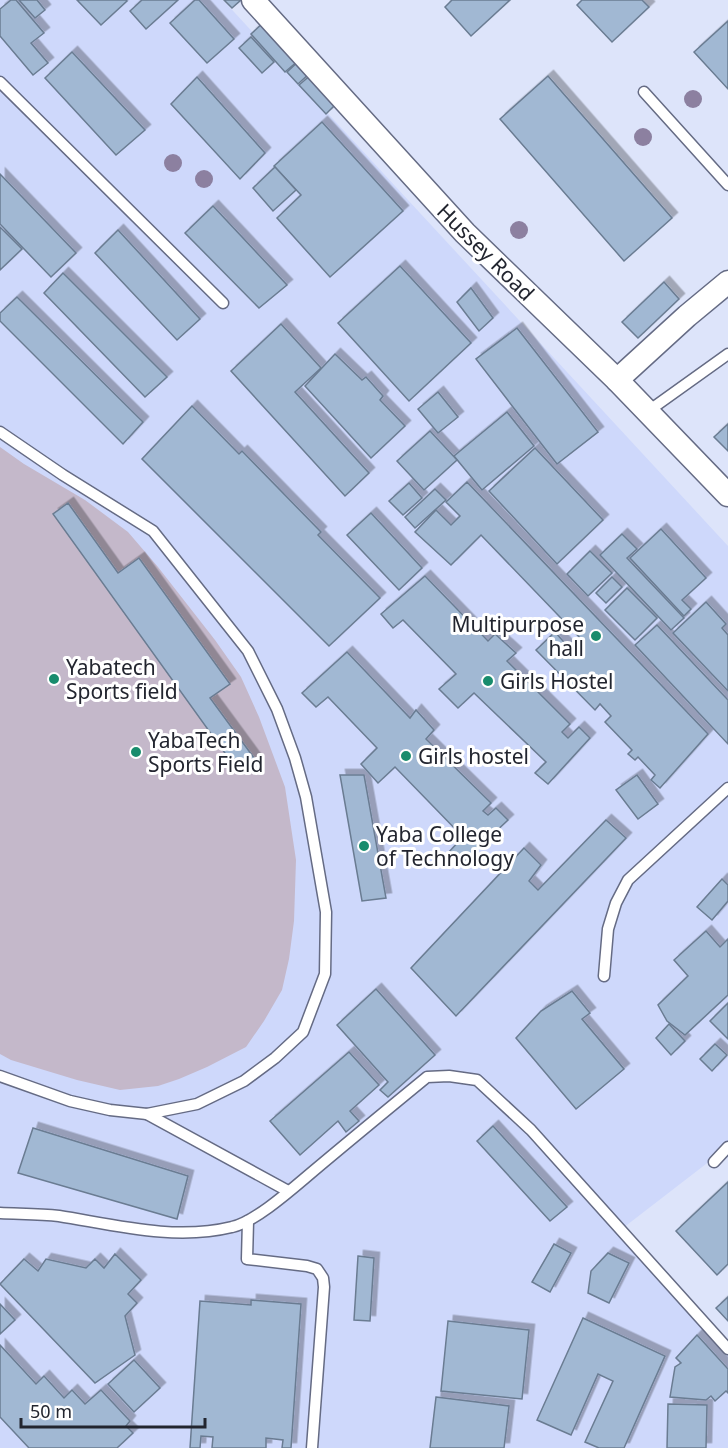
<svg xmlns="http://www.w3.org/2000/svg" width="728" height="1448" viewBox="0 0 728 1448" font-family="'Noto Sans',sans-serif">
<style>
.built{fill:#ced8fb}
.green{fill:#c4b8ca}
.building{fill:#a1b8d3;stroke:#6a7c92;stroke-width:1.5;filter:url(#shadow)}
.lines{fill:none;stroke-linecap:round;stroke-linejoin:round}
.lane-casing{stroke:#656b84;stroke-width:13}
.street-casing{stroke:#656b84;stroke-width:25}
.lane{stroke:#fff;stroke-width:10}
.street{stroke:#fff;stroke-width:22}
.tree{fill:#8c80a0}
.poi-dot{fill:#188c6d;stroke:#fff;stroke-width:2}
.labels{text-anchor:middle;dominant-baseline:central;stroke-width:6;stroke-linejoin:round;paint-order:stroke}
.street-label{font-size:21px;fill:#22252f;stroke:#fff}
.poi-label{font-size:21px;fill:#22252f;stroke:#fff;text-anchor:start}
</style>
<defs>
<filter id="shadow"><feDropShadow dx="5.5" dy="-5.5" stdDeviation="0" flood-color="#0004"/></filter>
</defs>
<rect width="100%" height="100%" fill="#dde4fa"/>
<path class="built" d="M0,0h223l505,546v601l-105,81 105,113v107h-728z"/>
<path class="green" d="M0,447l24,17 61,36 43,32 30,35 57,73 26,37 18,40 26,70 11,73 -2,61 -5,38 -7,31 -18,31 -18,26 -39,20 -28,12 -21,7 -38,4 -43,-10 -66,-20 -11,-6z"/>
<g class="building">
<path d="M11,0h5l28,33 -13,10 17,20 -15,12 -33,-39v-27z"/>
<path d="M19,0h18l8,10 -10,8z"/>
<path d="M77,0h49l1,1 -26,24z"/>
<path d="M142,0h36l-32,29 -16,-18z"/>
<path d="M195,0h4l35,39 -27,24 -37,-40z"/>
<path d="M224,0h17l-9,8z"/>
<path d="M452,0h58l-39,36 -26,-29z"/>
<path d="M582,0h60l7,7 -37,35 -35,-37z"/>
<path d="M728,21v68l-34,-37z"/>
<path d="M264,22l35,38 -14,12 -34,-38z"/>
<path d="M251,37l23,25 -12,11 -23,-25z"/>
<path d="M72,52l73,78 -29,25 -71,-77z"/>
<path d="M300,60l11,12 -13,12 -11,-12z"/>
<path d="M312,74l26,28 -12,12 -27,-29z"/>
<path d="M548,76l124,142 -48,43 -124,-142z"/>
<path d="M197,77l68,76 -25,26 -69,-75z"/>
<path d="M322,122l81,89 -73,66 -53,-59 24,-23 -27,-29z"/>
<path d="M275,167l21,23 -23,21 -20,-23z"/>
<path d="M0,174l76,79 -25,24 -51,-53z"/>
<path d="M213,206l74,79 -28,23 -74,-75z"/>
<path d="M0,227l22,22 -22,21z"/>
<path d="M118,230l82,89 -23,21 -82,-87z"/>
<path d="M400,266l71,77 -62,58 -71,-78z"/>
<path d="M63,273l104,104 -22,20 -101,-104z"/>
<path d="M664,282l15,17 -41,39 -16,-16z"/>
<path d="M471,288l22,30 -14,13 -22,-29z"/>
<path d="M17,297l126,125 -20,22 -123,-123v-8z"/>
<path d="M281,324l40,44 -26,24 74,81 -24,23 -114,-125z"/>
<path d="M517,328l81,104 -41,32 -81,-105z"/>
<path d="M335,354l27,26 4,-3 17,19 -3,4 25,26 -34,32 -66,-72z"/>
<path d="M438,392l20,25 -20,16 -20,-24z"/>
<path d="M192,406l47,48 3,-3 79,81 -3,3 62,63 -51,48 -187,-187z"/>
<path d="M507,412l27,34 -52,44 -28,-34z"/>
<path d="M728,424v27l-14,-14z"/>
<path d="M430,431l27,29 -33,30 -27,-29z"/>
<path d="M535,448l68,72 -46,44 -68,-73z"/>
<path d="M467,482l241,252 -48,54 -9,-8 4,-5 -17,-18 -3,3 -7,-6 4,-4 -27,-28 6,-6 -11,-12 -5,6 -59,-60 19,-18 16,18 11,-10 -101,-105 -30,30 -36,-33 21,-22 15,15 9,-9 -14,-14z"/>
<path d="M409,483l13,15 -19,17 -14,-14z"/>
<path d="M435,489l11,11 -31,28 -10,-11z"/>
<path d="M68,503l50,70 21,-15 91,126 -20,14 47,64 -17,12 -187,-260z"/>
<path d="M371,513l51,55 -23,22 -52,-55z"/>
<path d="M661,529l45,49 -24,22 9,9 -7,7 -54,-58z"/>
<path d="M622,534l15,15 -10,9 57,60 -13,12 -71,-75z"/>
<path d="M590,551l22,22 -24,23 -21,-22z"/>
<path d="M425,576l63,65 7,-7 21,19 -9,8 63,63 -8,8 6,6 11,-11 11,11 -42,46 -13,-11 11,-11 -72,-69 -16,15 -19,-19 17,-15 -53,-54 -10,8 -12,-14z"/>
<path d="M612,577l10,10 -16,16 -10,-10z"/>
<path d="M627,588l30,30 -22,22 -30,-30z"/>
<path d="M706,602l20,22 -4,4 6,7v56l-55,-58z"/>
<path d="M657,625l71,75v44l-93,-99z"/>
<path d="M347,652l63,66 6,-8 18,20 -8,9 65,64 -8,8 5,4 8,-7 12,12 -49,46 -12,-12 16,-17 -68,-70 -17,16 -17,-19 16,-16 -49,-51 -12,10 -14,-14z"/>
<path d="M340,775h24l22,123 -24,3z"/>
<path d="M637,775l21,29 -20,15 -22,-29z"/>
<path d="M606,820l20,18 -170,178 -45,-48 113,-120 17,17 -12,16 9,9z"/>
<path d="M722,879l6,6v16l-16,19 -15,-13z"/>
<path d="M706,931l14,16 8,-8v56l-43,40 -18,-14 -9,-16 30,-29 -14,-16z"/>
<path d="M376,989l59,66 -47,42 -8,-7 8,-8 -51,-57z"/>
<path d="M572,991l18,22 -8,6 42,50 -48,40 -60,-71 25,-27z"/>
<path d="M728,1003v36l-18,-18z"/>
<path d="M669,1024l16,17 -14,14 -15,-17z"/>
<path d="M715,1044l12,11 -15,16 -12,-12z"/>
<path d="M349,1052l30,33 -29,26 9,10 -13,11 -8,-11 -38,34 -30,-34z"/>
<path d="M493,1126l74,81 -17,14 -73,-80z"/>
<path d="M33,1128l155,48 -11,43 -159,-46z"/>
<path d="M728,1182v82l-11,11 -41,-44z"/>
<path d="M554,1244l17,9 -21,39 -18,-10z"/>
<path d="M608,1253l21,10 -20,40 -21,-10 3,-22z"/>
<path d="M115,1254l26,26 -13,14 9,9 -12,13 10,39 -40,28 -95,-99 24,-25 14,12 8,-12 40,9 9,-9 9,9z"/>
<path d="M358,1256l16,2 -4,63 -16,-1z"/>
<path d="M728,1297v24l-12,-13z"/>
<path d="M251,1300l50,4 -10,144h-9l1,-8 -17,-2v10h-54l1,-11 -12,-1 -1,12h-10l10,-147 51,4z"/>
<path d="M0,1304l15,16 -15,14z"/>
<path d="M583,1318l82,38 -41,92h-25l-14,-6 28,-61 -15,-7 -27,61 -34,-15z"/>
<path d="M448,1321l81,9 -7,69 -81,-8z"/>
<path d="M697,1335l31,34v24l-2,-2 -11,10 -4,-5 -5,4 -36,-3 5,-30 6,-4 -5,-5z"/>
<path d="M0,1345l36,39 8,-8 20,22 8,-8 13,14 16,-14 29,31 -4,5 7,7 -16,15h-88l-29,-31z"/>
<path d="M134,1360l26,28 -26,24 -26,-28z"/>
<path d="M436,1397l73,9 -5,42h-74z"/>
<path d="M668,1404l39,1 -1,43h-39z"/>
</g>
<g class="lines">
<g class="lane-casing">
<g id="lane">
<path d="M0,82l223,221"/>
<path d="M644,92l84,93"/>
<path d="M647,412l81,-58"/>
<path d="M0,432l63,43 90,56 95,120 29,58 18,49 11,39 20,115 -1,62 -22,58 -28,26 -31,23 -47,23 -50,10 -37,-4 -40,-9 -70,-25"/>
<path d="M604,976l4,-47 8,-26 12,-23 100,-92"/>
<path d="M147,1114l141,77"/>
<path d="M714,1162l14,-15"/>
<path d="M0,1213c20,1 40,1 59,3 56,9 116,25 173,11 23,-5 60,-38 79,-54 38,-32 77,-64 116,-96l22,-1 28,4 54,50 197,219"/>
<path d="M248,1221l-1,38 60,7 10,3 6,9 1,9 -12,161"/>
</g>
</g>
<g class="street-casing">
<g id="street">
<path d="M253,0l212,233 152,147 111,115"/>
<path d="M617,380l70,-64 41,-34"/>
</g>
</g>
<use href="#lane" class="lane"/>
<use href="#street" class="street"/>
</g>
<g class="tree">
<circle cx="693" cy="99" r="9"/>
<circle cx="643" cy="137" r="9"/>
<circle cx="173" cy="163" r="9"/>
<circle cx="204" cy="179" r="9"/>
<circle cx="519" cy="230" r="9"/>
</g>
<g class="poi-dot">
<circle cx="596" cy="636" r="6"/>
<circle cx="54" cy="679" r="6"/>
<circle cx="488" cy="681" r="6"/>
<circle cx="136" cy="752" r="6"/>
<circle cx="406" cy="756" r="6"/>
<circle cx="364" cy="846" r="6"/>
</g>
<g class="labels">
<g class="street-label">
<text transform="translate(486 252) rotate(45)">Hussey Road</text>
</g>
<g class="poi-label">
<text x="584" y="624" text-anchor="end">Multipurpose<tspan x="584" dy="24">hall</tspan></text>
<text x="66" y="667">Yabatech<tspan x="66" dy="24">Sports field</tspan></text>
<text x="500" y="681">Girls Hostel</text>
<text x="148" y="740">YabaTech<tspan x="148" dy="24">Sports Field</tspan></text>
<text x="418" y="756">Girls hostel</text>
<text x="376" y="834">Yaba College<tspan x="376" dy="24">of Technology</tspan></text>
</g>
</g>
<path d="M21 1418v9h184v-9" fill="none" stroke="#22252f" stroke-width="3"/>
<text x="30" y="1418" font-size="18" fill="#22252f" stroke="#ffffff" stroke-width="4.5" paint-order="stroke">50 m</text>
</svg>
